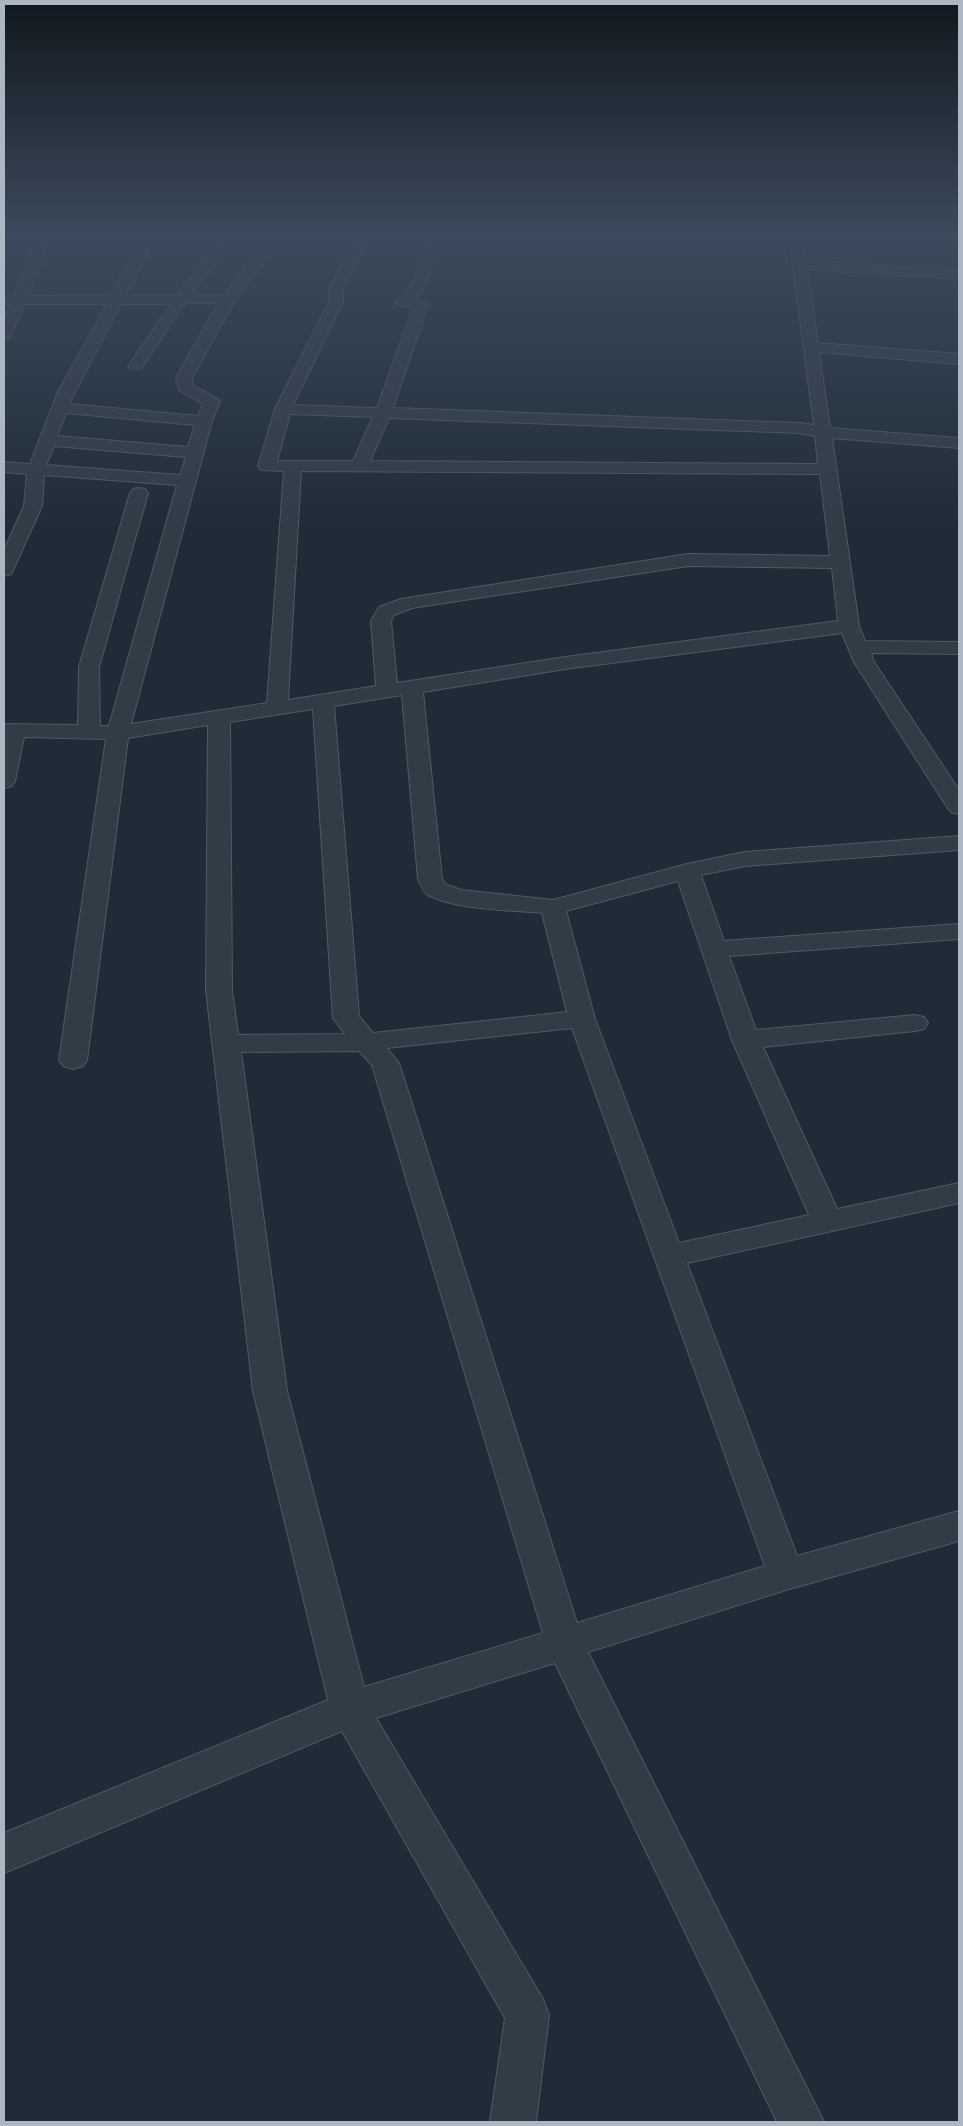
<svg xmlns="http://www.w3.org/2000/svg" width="963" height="2126" viewBox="0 0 963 2126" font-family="Figtree,sans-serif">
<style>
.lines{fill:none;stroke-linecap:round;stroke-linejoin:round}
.minor-casing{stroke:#505a65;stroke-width:2}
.minor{fill:#323c47;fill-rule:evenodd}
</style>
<rect width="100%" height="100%" fill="#1f2b36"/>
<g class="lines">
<g class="minor-casing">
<path id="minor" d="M34,236h14l-6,25 -14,35 83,-1 24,-43 7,-4 7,4 -23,43h51l45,-59h14l-45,59h33l45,-59h14l-48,64 -43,78 1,7 25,14 2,3 -8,19 -81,303 136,-21 17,-232 -23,-1 -3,-4 17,-57 54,-107v-14l27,-52h14l-27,52v14l-50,103 84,3 36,-100 -15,-3 -2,-3 14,-14 20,-52h14l-21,54 -9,10 12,2 2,3 -35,103 407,15 14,2 -25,-189h14l3,24 153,11v8l-152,-10 11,74 141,11v10l-140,-12 11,76 129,10v10l-127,-10 27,188 6,15 94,1v12l-88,-1 3,9 85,128v24l-8,-2 -4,-5 -93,-145 -12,-29 -277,36 -142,23 19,187 3,5 16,6 92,10 134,-36 58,-12 214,-16v14l-214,16 -44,9 23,66 235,-17v15l-230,17 27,74 159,-15 9,2 4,6 -4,6 -9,2 -152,16 74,162 122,-26v20l-272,60 110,293 162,-45v30l-173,49 -198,62 236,470h-47l-222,-459 -179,55 167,281 6,16 -13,107h-46l15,-104 -163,-287 -338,142v-40l324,-133 -75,-309 -47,-401 2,-265 -80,13 -41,322 -4,6 -10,3 -10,-3 -4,-6 47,-321 -82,-2 -9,44 -3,5 -8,2v-64l74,1 1,-58 51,-174 3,-4 6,-1 6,1 3,4 -49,174 1,59h9l68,-241 -133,-10 -2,31 -29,64 -2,4 -7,2v-26l20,-44 3,-32 -23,-2v-10l26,2 28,-72 49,-88h-83l-13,32 -2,3 -5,1v-21l6,-15h-6v-8h10l14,-35zM185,303h33l-42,75 3,12 24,14 -5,12 -129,-12 52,-100h50l-43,62 3,3h10zM66,413l129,12 -7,22 -131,-11zM290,414l83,3 -20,44h-76zM389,418l411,15 15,3 3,28 -448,-3zM54,446l132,11 -6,18 -134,-10zM301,471l519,3 10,82 -142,-2 -287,45 -22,8 -8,14 5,65 -88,14zM688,566l144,2 6,53 -273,36 -168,26 -6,-62 3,-6 18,-7zM402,695l16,184c2,5 5,13 10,16 28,15 82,15 114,18l25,99 -194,21 -14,-17 -25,-310zM313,709l20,309 12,16 -107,1 -6,-45 -2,-268zM678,881l54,159 77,175 -130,28 -84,-224 -29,-108zM572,1028l193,538 -188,57 -178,-560 -12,-15zM359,1051l13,14 171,568 -179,54 -77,-296 -46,-339z"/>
</g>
<use href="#minor" class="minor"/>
</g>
<linearGradient id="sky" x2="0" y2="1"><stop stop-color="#11181e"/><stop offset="0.44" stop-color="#3c4a5d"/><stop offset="1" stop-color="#3c4a5d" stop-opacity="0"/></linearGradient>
<rect width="963" height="534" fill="url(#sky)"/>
<rect width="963" height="2126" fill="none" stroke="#acb7c4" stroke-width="10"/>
</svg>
